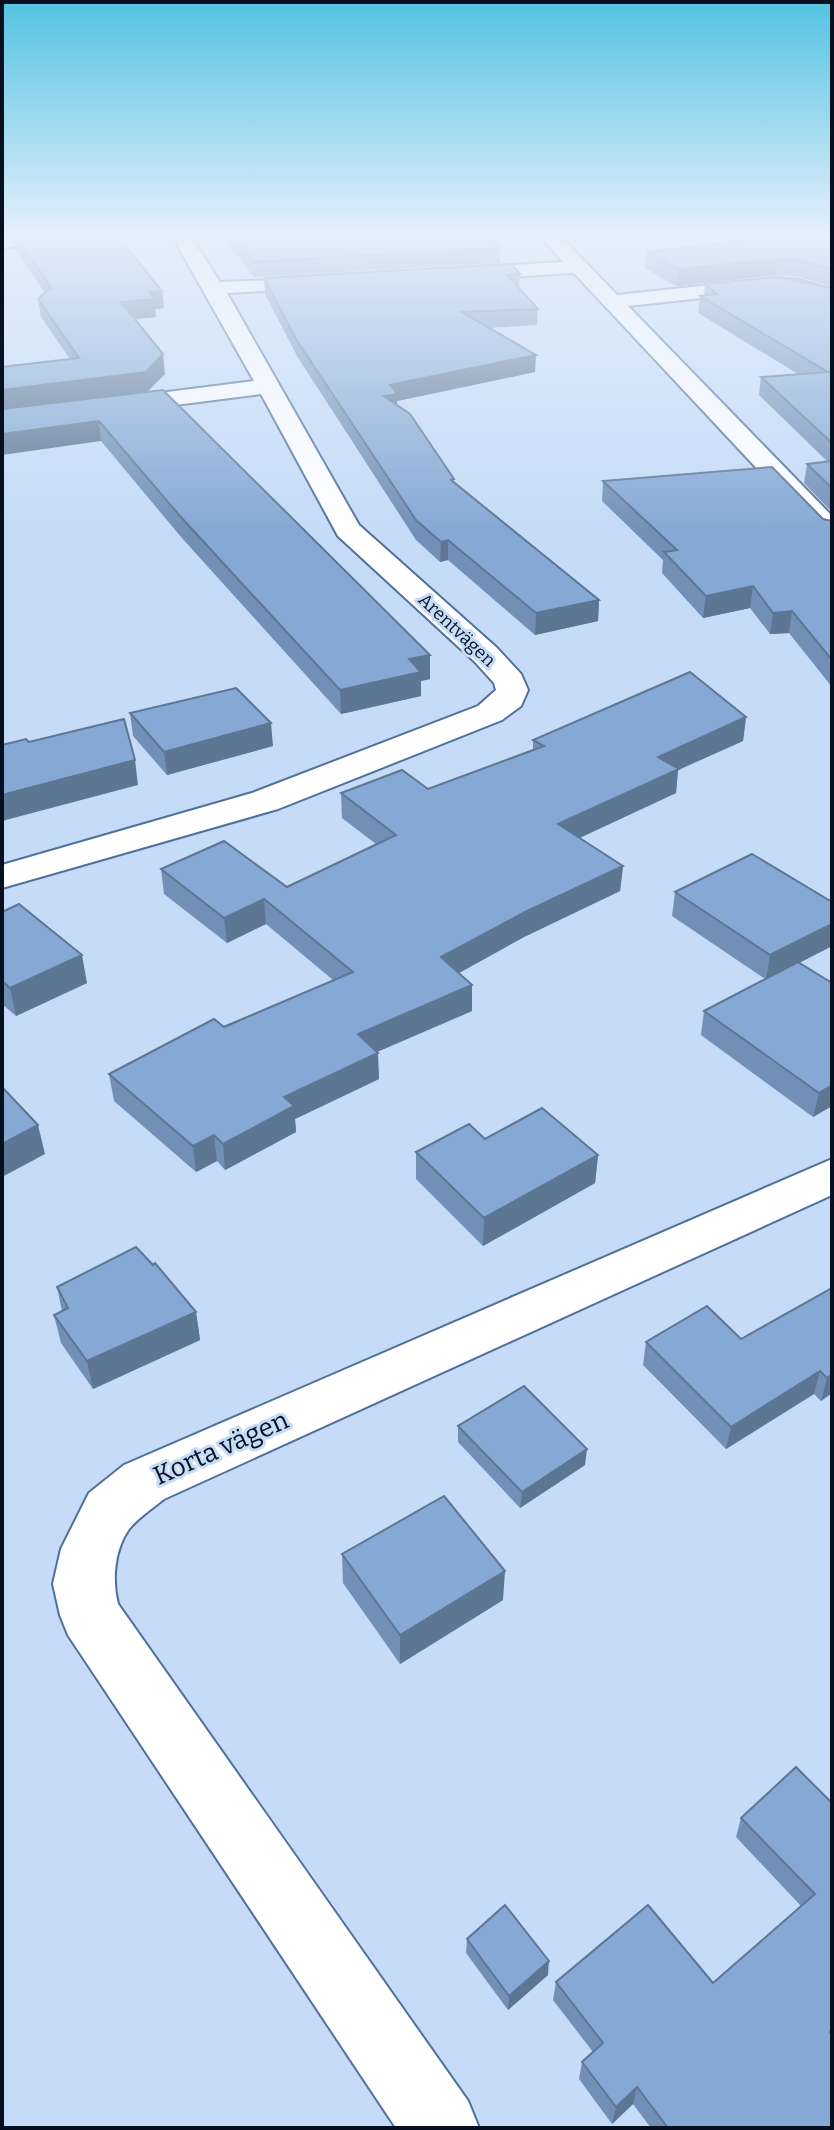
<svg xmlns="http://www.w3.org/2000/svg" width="834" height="2130" viewBox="0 0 834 2130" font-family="Bitter,serif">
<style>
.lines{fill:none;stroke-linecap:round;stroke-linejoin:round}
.minor-casing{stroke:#50719b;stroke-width:4}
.minor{fill:#fff;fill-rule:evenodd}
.wall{fill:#7290b6}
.shaded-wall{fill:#5d7694}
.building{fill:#85a8d4;stroke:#5d7694;stroke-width:2}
.labels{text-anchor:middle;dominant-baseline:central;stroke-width:6;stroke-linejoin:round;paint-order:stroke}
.far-street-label{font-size:18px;fill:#051121;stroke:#c5dbf7}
.near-street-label{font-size:26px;fill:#051121;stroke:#c5dbf7}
</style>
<rect width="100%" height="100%" fill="#c5dbf7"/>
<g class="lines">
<g class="minor-casing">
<g id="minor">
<path d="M25,234h71l-9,6 -85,8v-12z"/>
<path d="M171,234h18l31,48 110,-4 3,4 -3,4 -7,2 -96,5 132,232 138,123 24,26 7,16 -7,16 -19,14 -224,89 -276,79v-23l250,-72 226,-87 18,-16 -2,-7 -19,-21 -137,-126 -77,-142 -259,33v-14l252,-32z"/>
<path d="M538,234h20l59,61 159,-17 23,2 33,10v13l-35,-11 -21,-2 -148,16 204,210v24l-10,-2 -248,-265 -114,7 -10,-6 10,-6 103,-6z"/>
<path d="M832,1159v36l-668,304c-11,9 -26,19 -35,30 -15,21 -17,52 -11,75l350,497 11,27h-83l-328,-493 -8,-20 -7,-31 8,-35 28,-56 35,-28z"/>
</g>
</g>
<use href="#minor" class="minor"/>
</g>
<g class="wall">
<path d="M14,234l148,57 2,17 -9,1 1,8 -21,2 30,55 -17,17 282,264v24l-9,2v15l-80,18 -160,-177 -80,-96 -31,-82 -29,-42 -3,-18 7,-6 -29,-43z"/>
<path d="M220,234h270l10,14v15l-246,14z"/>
<path d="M832,234v53l-32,-10 -24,-2 -100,11 -31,-18 2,-16z"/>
<path d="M520,274l-1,15 19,20 -1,16 -48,3 46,44 -138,29v4l57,76 145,119 -1,21 -63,14 -87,-75 -8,2 -24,-22 -119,-184 -32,-62 -1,-16z"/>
<path d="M705,284l127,4v224l-28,-29 3,-19 21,-2 -69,-67 2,-18 37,-3 -100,-61 2,-17h4z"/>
<path d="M603,481l229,40v166l-43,-54 -19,1 -20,-26 -47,10 -41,-45 1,-13 -61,-59z"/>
<path d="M130,713l143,33 -106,29 -34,-39z"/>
<path d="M746,717l-3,24 -65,29 -2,23 -97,45 44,28 -3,25 -96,46 -65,36 13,12v26l-95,41 2,27 -84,40 1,13 -71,38 -8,-9 -21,11 -82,-71 -5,-27 224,-94 -67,-56 -39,19 -63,-49 -3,-25 126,18 89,-43 -34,-26 -1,-25 87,-4 105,-38v-11z"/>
<path d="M675,892l157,10v44l-33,17 33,20v123l-19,11 -112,-82 3,-24 61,-32 -93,-63z"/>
<path d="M2,912l85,71 -71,33 -14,-12z"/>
<path d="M416,1152l182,3 -3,28 -112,63 -67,-67z"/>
<path d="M57,1287l139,25 4,28 -107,49 -32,-46 -7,-28 8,-4z"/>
<path d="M832,1288v105l-11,8 -7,-7 -88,55 -83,-84 3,-23 95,-3z"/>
<path d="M458,1426l127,39 -65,43 -62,-66z"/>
<path d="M342,1554l161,46 -103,64 -57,-81z"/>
<path d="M832,1803v325h-181l-18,-24 -21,20 -33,-45 3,-17 11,-10 -40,-52 3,-18 157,1 88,-77 -65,-69 5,-19z"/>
<path d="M467,1939l81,36 -40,35 -42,-57z"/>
</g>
<g class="shaded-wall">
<path d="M778,259l-2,16 -100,11 2,-17z"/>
<path d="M162,291l2,17 -9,1 1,8 -33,3 -2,-18 28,-10z"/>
<path d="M163,354l2,20 -17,17 -146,19v-20z"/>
<path d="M536,355l-1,17 -138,29v11l-13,-16 6,-11z"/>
<path d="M99,421l2,20 -99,14v-21z"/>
<path d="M448,540v20l-8,2 1,-20z"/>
<path d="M753,586l-3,22 -47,10 3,-22z"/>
<path d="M599,600l-1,21 -63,14 1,-22z"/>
<path d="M792,611l-3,22 -19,1 3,-21z"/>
<path d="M430,655v24l-9,2v15l-80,18 -1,-24 69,-31z"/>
<path d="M746,717l-3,24 -65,29 -2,23 -120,56 2,-25 100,-67z"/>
<path d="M271,723l2,23 -106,29 -3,-23z"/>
<path d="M135,760l3,25 -136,36v-26z"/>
<path d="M623,866l-3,25 -96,46 -83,46v-26l84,-45z"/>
<path d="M264,899l2,25 -39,19 -3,-25z"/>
<path d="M832,924v22l-66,34 4,-25z"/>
<path d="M82,955l5,28 -71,33 -6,-28z"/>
<path d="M472,985v26l-114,49v-26z"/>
<path d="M378,1053l1,26 -84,40 1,13 -71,38 -2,-26 61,-47z"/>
<path d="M832,1085v21l-19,11 6,-24z"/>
<path d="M38,1125l7,29 -43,23v-33z"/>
<path d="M214,1135l3,26 -21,11 -3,-26z"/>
<path d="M598,1155l-3,28 -112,63 1,-28z"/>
<path d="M196,1312l4,28 -107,49 -6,-28z"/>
<path d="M820,1371l-6,23 -88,55 5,-22z"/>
<path d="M832,1374v19l-11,8 6,-23z"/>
<path d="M587,1449l-2,16 -65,43 2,-16z"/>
<path d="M505,1571l-2,29 -103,64v-29z"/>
<path d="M549,1961l-1,14 -40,35 1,-14z"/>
<path d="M637,2087l-4,17 -21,20 4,-17z"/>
</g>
<g class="building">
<path d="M15,234h101l46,57 -13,1 5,7 -33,3 42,52 -17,18 -144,18v-23l77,-9 -41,-59 13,-11z"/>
<path d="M231,234h259l10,14 -247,14z"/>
<path d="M801,234h31v36l-30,-9 -24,-2 -100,10 -31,-17z"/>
<path d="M512,264l8,10 -13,1 31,34 -76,3 74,43 -146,30 7,9 -13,2 26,18 44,65 -3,1 148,120 -63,13 -88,-73 -7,2 -25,-22 -120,-181 -32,-61z"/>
<path d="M778,277l54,11v155l-71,-66 67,-5 -128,-76 17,-2 -12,-10z"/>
<path d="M163,390l267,265 -21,4 12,13 -81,18 -161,-175 -80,-94 -97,13v-25z"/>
<path d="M832,461v27l-25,-24z"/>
<path d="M772,467l51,52 9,2v139l-40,-49 -19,2 -20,-27 -47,10 -42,-44 13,-2 -74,-69z"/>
<path d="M690,672l56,45 -88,40 21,12 -121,55 65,42 -98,46 -84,45 31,28 -114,49 20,19 -94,44 10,9 -71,38 -9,-9 -21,11 -84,-72 105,-55 10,8 129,-55 -89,-73 -40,19 -63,-49 63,-28 63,46 109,-52 -55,-42 61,-23 26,19 116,-43 -11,-6z"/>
<path d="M236,688l35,35 -107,29 -34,-39z"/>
<path d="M124,719l11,41 -133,35v-50l24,-6 3,3z"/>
<path d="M752,854l80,48v22l-62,31 -95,-63z"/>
<path d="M19,904l63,51 -72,33 -8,-7v-69z"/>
<path d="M798,962l34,21v102l-13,8 -115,-82z"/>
<path d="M2,1087l36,38 -36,19z"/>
<path d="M542,1108l56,47 -114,63 -68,-66 53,-28 16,15z"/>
<path d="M136,1247l17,18 2,-2 41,49 -109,49 -33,-46 14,-7 -11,-21z"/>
<path d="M832,1288v86l-5,4 -7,-7 -89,56 -85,-85 61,-36 34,33z"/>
<path d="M524,1386l63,63 -65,43 -64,-66z"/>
<path d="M444,1496l61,75 -105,64 -58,-81z"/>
<path d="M796,1767l36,36v226l-2,3 2,2v94h-164l-31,-41 -21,20 -34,-45 21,-19 -47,-61 92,-77 65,78 102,-89 -74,-76z"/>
<path d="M505,1905l44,56 -40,35 -42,-57z"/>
</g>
<linearGradient id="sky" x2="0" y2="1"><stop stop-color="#53c3e2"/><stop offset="0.44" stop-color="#e5effb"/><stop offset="1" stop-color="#e5effb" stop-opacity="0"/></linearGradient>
<rect width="834" height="532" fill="url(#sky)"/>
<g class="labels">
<g class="far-street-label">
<text transform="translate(457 630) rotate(43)">Arentvägen</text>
</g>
<g class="near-street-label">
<text transform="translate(221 1448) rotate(-24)">Korta vägen</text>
</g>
</g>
<rect width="834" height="2130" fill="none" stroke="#051121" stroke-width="8"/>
</svg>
